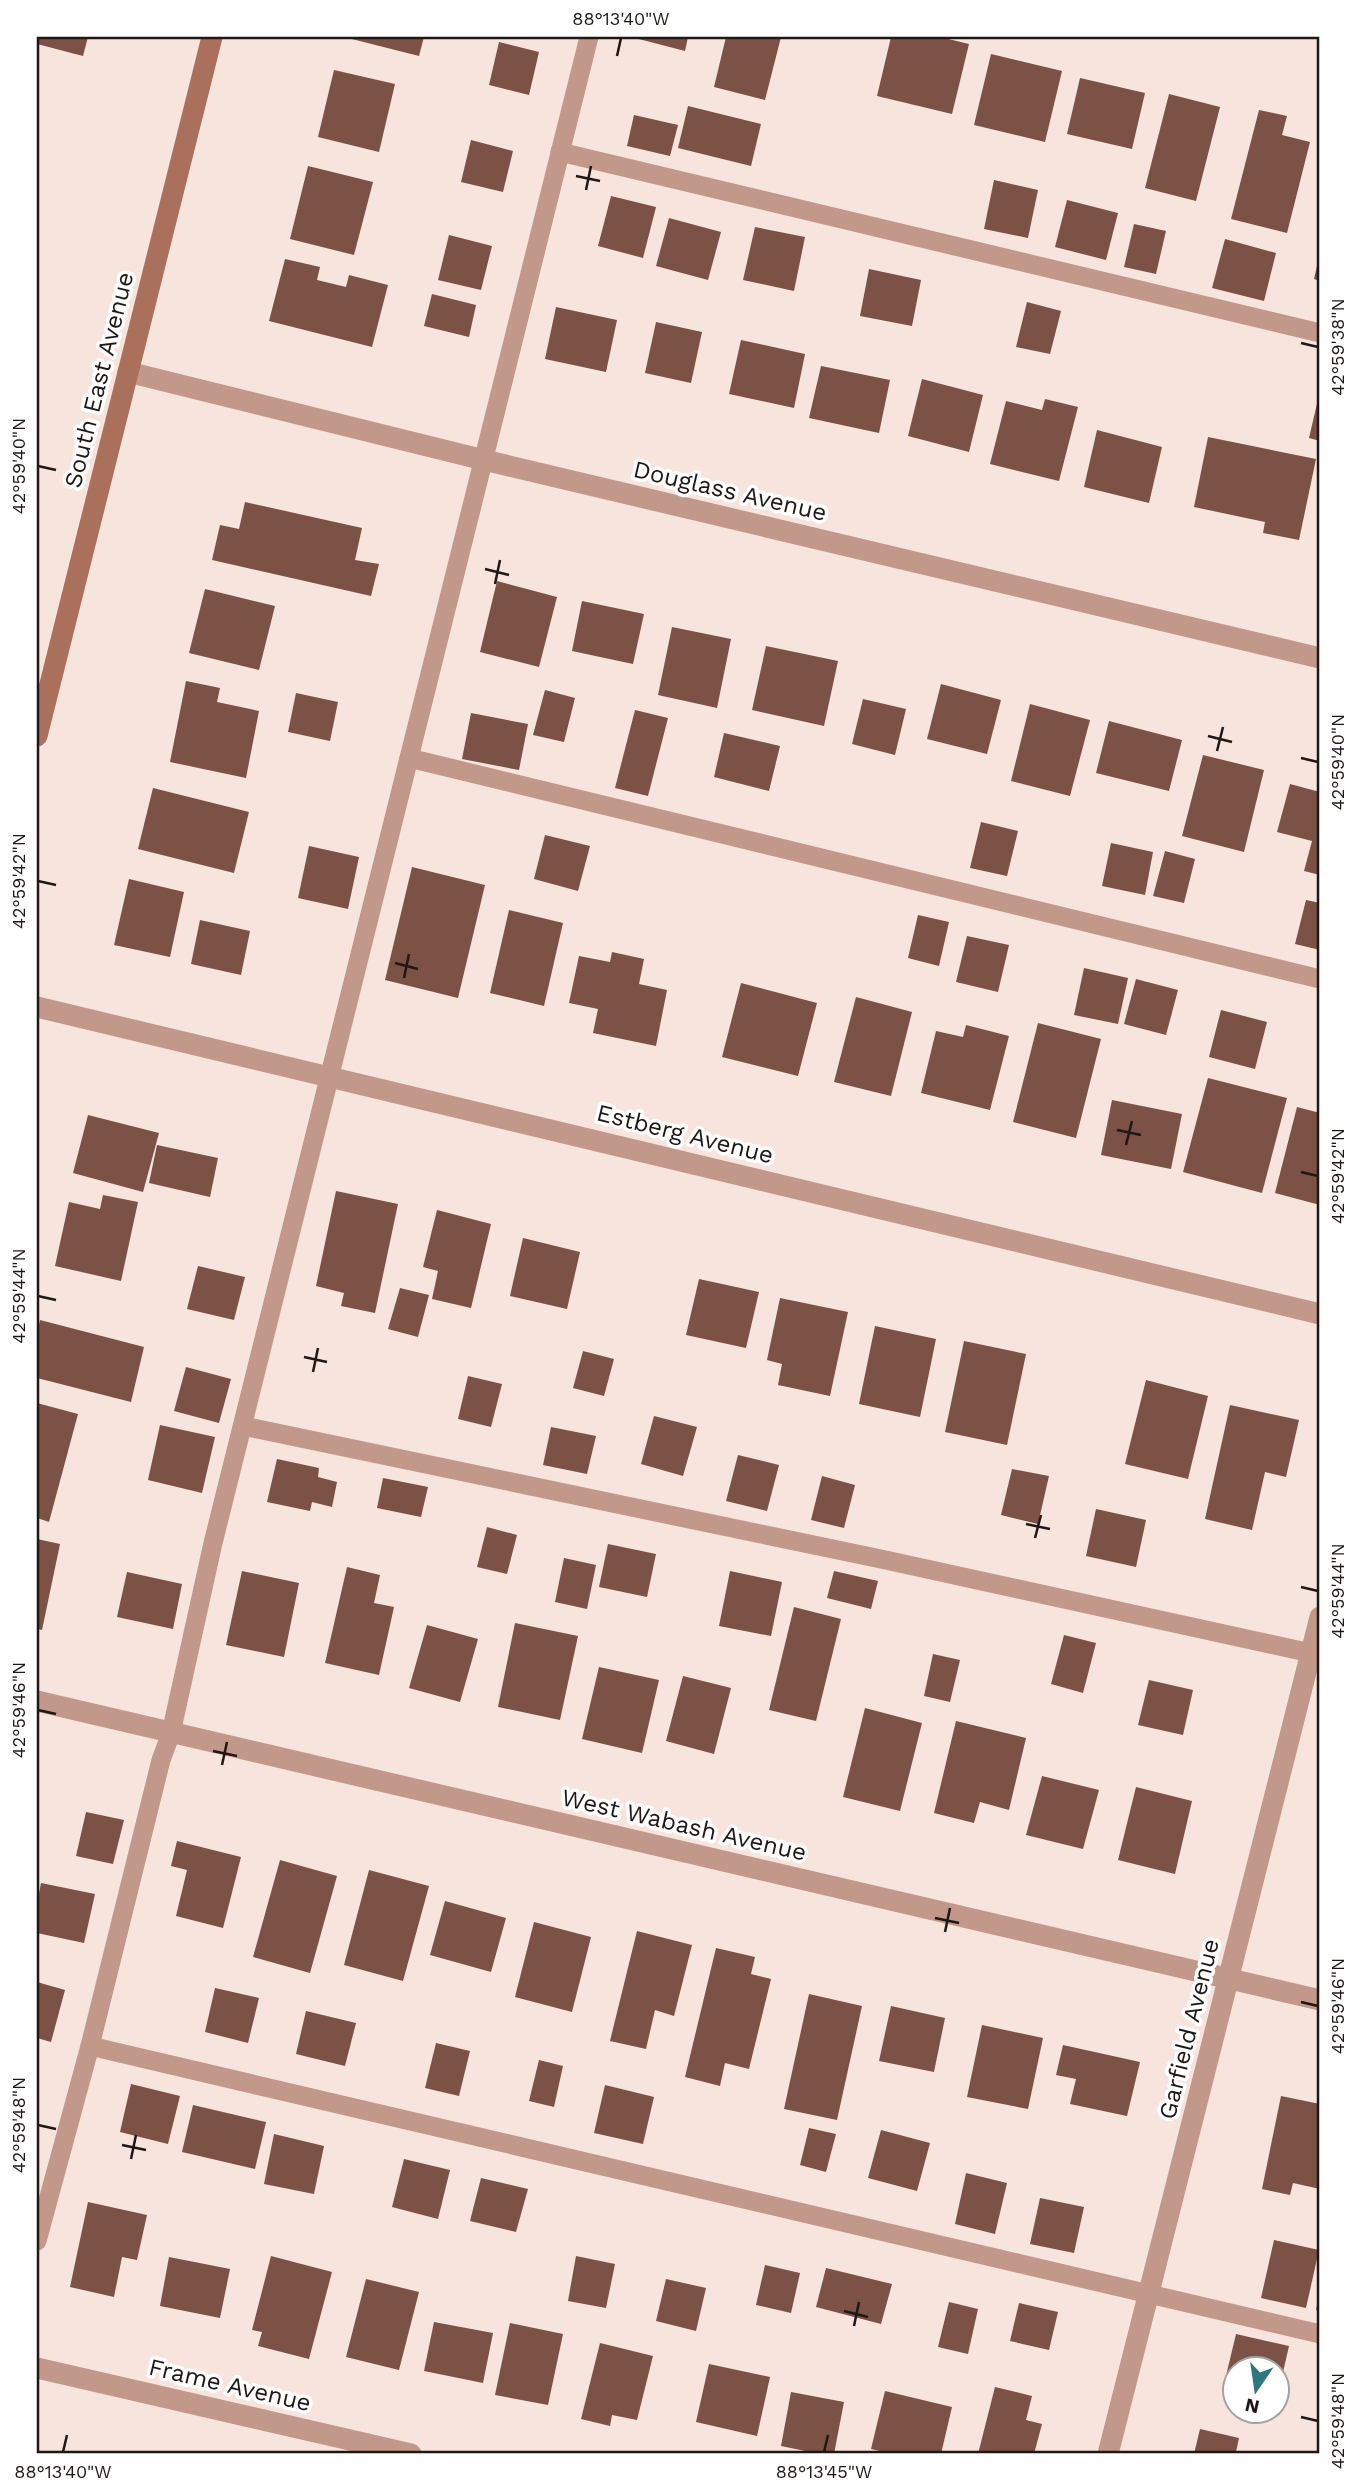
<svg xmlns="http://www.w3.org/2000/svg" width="1357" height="2491" viewBox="0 0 1357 2491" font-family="'Work Sans',sans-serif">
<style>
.building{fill:#7b5245}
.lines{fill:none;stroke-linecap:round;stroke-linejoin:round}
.service{stroke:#c1988a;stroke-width:19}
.minor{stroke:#c1988a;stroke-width:21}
.secondary{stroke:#aa705c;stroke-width:21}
.ticks{fill:none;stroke:#1f1816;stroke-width:2.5}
.labels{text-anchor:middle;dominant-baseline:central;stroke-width:7;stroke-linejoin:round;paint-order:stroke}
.street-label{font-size:24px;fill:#1f1816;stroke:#fff}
.neatline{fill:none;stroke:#1f1816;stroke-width:2.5}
.ticks-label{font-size:18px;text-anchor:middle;fill:#1f1816}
</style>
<rect width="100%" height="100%" fill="#f7e4dd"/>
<g class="building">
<path d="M37,37h51l-5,19 -46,-12z"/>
<path d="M344,37h80l-5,19z"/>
<path d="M631,37h57l-3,14z"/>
<path d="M726,37h55l-16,63 -51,-13z"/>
<path d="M891,37h49l29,7 -17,70 -75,-18z"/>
<path d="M499,42l40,10 -10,43 -40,-10z"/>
<path d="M991,54l71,17 -17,71 -71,-17z"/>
<path d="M334,70l61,14 -16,68 -61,-15z"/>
<path d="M1080,78l65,15 -13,56 -65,-15z"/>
<path d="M1169,94l51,13 -24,94 -51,-13z"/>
<path d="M688,106l73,18 -10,42 -73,-18z"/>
<path d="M1259,110l28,6 -5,19 28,7 -23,91 -56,-14z"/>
<path d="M634,115l44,10 -8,31 -43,-10z"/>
<path d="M471,140l42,11 -10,41 -42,-10z"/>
<path d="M308,166l65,16 -19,73 -64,-16z"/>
<path d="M994,180l44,10 -10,48 -44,-9z"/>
<path d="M611,196l45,11 -13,51 -45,-12z"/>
<path d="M1067,200l51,13 -12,47 -51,-13z"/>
<path d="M669,218l52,14 -13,48 -52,-14z"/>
<path d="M1134,224l32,7 -10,43 -32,-7z"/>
<path d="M755,227l50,10 -11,54 -51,-11z"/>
<path d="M449,235l43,11 -11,44 -43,-10z"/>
<path d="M1225,239l51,14 -12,48 -52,-13z"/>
<path d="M1319,257h1v24l-6,-2z"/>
<path d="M285,259l35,8 -3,13 29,7 3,-12 39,10 -16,62 -103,-26z"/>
<path d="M869,269l52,11 -9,46 -52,-10z"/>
<path d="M432,294l44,11 -7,32 -45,-11z"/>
<path d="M1027,302l34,9 -11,43 -34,-7z"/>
<path d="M556,307l61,13 -11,52 -61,-13z"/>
<path d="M656,322l46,10 -11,51 -46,-10z"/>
<path d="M741,340l64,14 -11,54 -65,-14z"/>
<path d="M821,366l69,14 -11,53 -70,-15z"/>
<path d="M922,379l61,16 -14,57 -61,-16z"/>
<path d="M1319,395h1v46l-11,-3z"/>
<path d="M1045,399l33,8 -19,74 -69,-17 16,-63 36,9z"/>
<path d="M1097,430l65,17 -13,56 -65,-16z"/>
<path d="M1208,437l108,22 -17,81 -36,-7 2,-11 -71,-15z"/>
<path d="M245,502l117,26 -7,32 24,4 -8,32 -159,-36 8,-35 19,4z"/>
<path d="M497,581l60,16 -18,70 -59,-15z"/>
<path d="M205,589l70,17 -16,64 -70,-17z"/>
<path d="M582,601l62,13 -11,50 -61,-13z"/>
<path d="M672,627l59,12 -14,69 -59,-13z"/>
<path d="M766,646l72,15 -14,65 -72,-16z"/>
<path d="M186,681l34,7 -3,14 42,9 -13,67 -76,-16z"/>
<path d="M941,684l60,16 -14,54 -60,-15z"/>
<path d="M545,690l30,8 -11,44 -31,-7z"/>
<path d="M296,693l42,9 -8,39 -42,-9z"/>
<path d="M863,699l43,10 -11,46 -43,-11z"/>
<path d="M1030,704l60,16 -20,76 -59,-15z"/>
<path d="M635,710l33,8 -20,78 -33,-8z"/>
<path d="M471,713l57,11 -9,46 -57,-11z"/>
<path d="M1109,721l73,19 -13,51 -73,-18z"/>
<path d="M724,733l56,13 -11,45 -55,-14z"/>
<path d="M1203,755l61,15 -20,82 -62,-16z"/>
<path d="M1290,784l30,8v83l-16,-4 8,-30 -35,-9z"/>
<path d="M153,788l96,24 -15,61 -96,-24z"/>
<path d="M981,822l37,9 -11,45 -37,-8z"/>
<path d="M545,835l45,11 -12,45 -44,-12z"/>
<path d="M1111,843l42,9 -8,43 -43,-9z"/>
<path d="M309,846l50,11 -11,52 -50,-11z"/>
<path d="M1165,851l30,8 -11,44 -31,-7z"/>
<path d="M412,867l73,18 -27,113 -73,-18z"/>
<path d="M129,879l55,13 -14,65 -56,-12z"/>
<path d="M1306,900l14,3v47l-25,-6z"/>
<path d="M509,910l54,13 -19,83 -54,-13z"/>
<path d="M918,915l31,7 -10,44 -31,-8z"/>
<path d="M200,920l50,11 -9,44 -50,-11z"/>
<path d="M967,936l42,9 -11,47 -42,-10z"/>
<path d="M612,952l32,7 -5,25 28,6 -11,56 -63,-13 5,-24 -29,-6 10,-47 31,6z"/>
<path d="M1084,968l44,10 -10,46 -44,-9z"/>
<path d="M1136,979l42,11 -12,45 -42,-11z"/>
<path d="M741,983l76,20 -19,73 -76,-19z"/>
<path d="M856,997l56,15 -21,84 -57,-14z"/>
<path d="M1221,1010l46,12 -12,47 -46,-12z"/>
<path d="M1038,1023l63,16 -25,99 -63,-16z"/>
<path d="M966,1025l43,11 -19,74 -69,-17 15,-62 27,6z"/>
<path d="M1208,1078l79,20 -25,95 -79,-21z"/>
<path d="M1112,1100l70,14 -11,55 -70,-14z"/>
<path d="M1297,1107l23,6v92l-45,-12z"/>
<path d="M88,1115l71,18 -16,59 -70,-19z"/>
<path d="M157,1145l61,13 -8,39 -61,-14z"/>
<path d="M336,1191l62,13 -23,109 -34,-7 3,-13 -28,-7z"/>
<path d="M103,1195l35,7 -17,79 -66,-15 14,-64 31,7z"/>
<path d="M437,1210l54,14 -20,84 -39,-9 6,-28 -15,-4z"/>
<path d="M523,1238l57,14 -13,57 -57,-13z"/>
<path d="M198,1266l47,11 -11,43 -47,-11z"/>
<path d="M699,1279l60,13 -13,56 -60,-13z"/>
<path d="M400,1288l29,7 -11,42 -30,-8z"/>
<path d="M780,1298l68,14 -18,84 -52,-11 4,-21 -15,-4z"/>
<path d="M40,1320l104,27 -13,55 -94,-24v-44z"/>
<path d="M875,1326l61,13 -16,78 -61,-13z"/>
<path d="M964,1341l62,13 -19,91 -62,-13z"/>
<path d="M583,1351l31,8 -10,37 -31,-8z"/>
<path d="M186,1367l45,12 -12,44 -45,-12z"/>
<path d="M468,1376l34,8 -11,43 -33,-8z"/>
<path d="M1146,1380l62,16 -20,83 -63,-15z"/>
<path d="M37,1403l41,11 -29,108 -12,-4z"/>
<path d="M1230,1405l69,15 -13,57 -21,-5 -13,58 -47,-11z"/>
<path d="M654,1416l43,11 -14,49 -42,-12z"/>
<path d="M160,1425l55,12 -13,56 -54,-13z"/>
<path d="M551,1427l45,9 -9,38 -44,-9z"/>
<path d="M738,1455l41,10 -12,46 -41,-10z"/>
<path d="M277,1459l42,9 -1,9 19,5 -5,25 -20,-5 -2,9 -43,-9z"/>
<path d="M1012,1469l37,7 -11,48 -37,-9z"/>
<path d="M822,1476l33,9 -11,43 -33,-8z"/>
<path d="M383,1478l45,9 -7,30 -44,-9z"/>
<path d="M1096,1509l50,11 -10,47 -50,-11z"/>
<path d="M487,1527l30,8 -10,39 -30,-7z"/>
<path d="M37,1539l23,5 -18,86 -5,-1z"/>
<path d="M608,1544l48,10 -9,43 -48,-10z"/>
<path d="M564,1558l32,7 -9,44 -32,-7z"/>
<path d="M347,1567l33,8 -6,28 20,4 -15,68 -54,-12z"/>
<path d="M242,1571l57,12 -15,74 -58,-12z"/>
<path d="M730,1571l52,11 -11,54 -52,-10z"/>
<path d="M834,1571l44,10 -7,28 -44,-11z"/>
<path d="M127,1572l55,12 -9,45 -56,-12z"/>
<path d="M794,1607l47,12 -25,102 -47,-11z"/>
<path d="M515,1623l63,13 -18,84 -62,-13z"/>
<path d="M427,1625l51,14 -18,63 -51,-14z"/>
<path d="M1064,1635l32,8 -13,50 -32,-9z"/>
<path d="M933,1654l27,6 -10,42 -26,-6z"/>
<path d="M599,1667l60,13 -17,73 -60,-14z"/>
<path d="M683,1676l48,12 -17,66 -48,-13z"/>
<path d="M1149,1680l44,10 -10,45 -45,-10z"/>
<path d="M865,1708l57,15 -22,88 -57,-14z"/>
<path d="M956,1721l70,17 -17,72 -29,-8 -6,21 -40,-10z"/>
<path d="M1042,1776l57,14 -16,59 -57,-14z"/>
<path d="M1136,1787l56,14 -17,73 -57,-14z"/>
<path d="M86,1812l38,8 -11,44 -37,-8z"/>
<path d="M177,1841l64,16 -18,71 -47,-12 11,-46 -16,-4z"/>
<path d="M280,1860l57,16 -27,97 -57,-16z"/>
<path d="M369,1870l60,16 -26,95 -59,-16z"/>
<path d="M41,1883l54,11 -11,49 -47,-10v-29z"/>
<path d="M445,1901l61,17 -15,54 -61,-17z"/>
<path d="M534,1922l57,15 -19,75 -57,-15z"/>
<path d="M637,1931l55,14 -18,71 -19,-6 -9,39 -36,-8z"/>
<path d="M716,1948l39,9 -4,17 20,5 -22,90 -24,-6 -5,23 -35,-9z"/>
<path d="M37,1982l28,8 -14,52 -14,-4z"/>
<path d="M215,1988l44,10 -11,45 -43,-11z"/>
<path d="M809,1994l53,12 -25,114 -53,-11z"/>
<path d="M891,2006l54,12 -11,54 -55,-11z"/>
<path d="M306,2011l50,12 -11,43 -49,-12z"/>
<path d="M982,2025l61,13 -15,71 -61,-12z"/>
<path d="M436,2043l34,8 -11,45 -34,-8z"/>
<path d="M1063,2045l77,17 -13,54 -57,-12 6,-25 -20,-4z"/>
<path d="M539,2060l24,6 -9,41 -25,-6z"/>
<path d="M131,2084l49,12 -12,48 -48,-12z"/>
<path d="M605,2085l49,12 -11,47 -49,-11z"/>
<path d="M1281,2096l39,8v85l-27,-6 -3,12 -28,-6z"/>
<path d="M193,2105l73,17 -11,47 -73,-17z"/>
<path d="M809,2128l27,6 -10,38 -26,-7z"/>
<path d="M881,2130l49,13 -13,48 -49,-13z"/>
<path d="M274,2134l50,12 -10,48 -50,-10z"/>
<path d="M404,2159l46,11 -12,49 -46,-12z"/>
<path d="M966,2173l41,10 -12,51 -40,-10z"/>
<path d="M481,2178l47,11 -12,43 -46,-11z"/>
<path d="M1040,2198l44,9 -10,46 -44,-9z"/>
<path d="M88,2202l59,13 -10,45 -15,-3 -8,40 -44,-10z"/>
<path d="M1274,2240l45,10 -13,58 -45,-10z"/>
<path d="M271,2256l61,16 -23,87 -51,-13 4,-14 -10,-2z"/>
<path d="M576,2256l39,8 -9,44 -38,-7z"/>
<path d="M169,2257l61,12 -10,49 -60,-12z"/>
<path d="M765,2265l35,8 -9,40 -35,-8z"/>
<path d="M826,2268l66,16 -11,40 -65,-17z"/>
<path d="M366,2279l53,13 -20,78 -53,-13z"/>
<path d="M666,2279l40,9 -10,43 -40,-10z"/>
<path d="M1319,2294h1v17l-4,-1z"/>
<path d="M949,2302l29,7 -10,45 -30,-7z"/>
<path d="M1019,2303l39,9 -9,38 -39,-9z"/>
<path d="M434,2322l59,11 -10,50 -59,-12z"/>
<path d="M510,2323l53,11 -15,71 -53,-10z"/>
<path d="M1236,2334l53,12 -11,48 -2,-26h-42v14l-9,-2z"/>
<path d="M600,2343l53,13 -16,64 -25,-5 -2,11 -29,-7z"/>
<path d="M709,2364l61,13 -13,59 -61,-14z"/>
<path d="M995,2387l37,9 -6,24 16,4 -8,30h-56z"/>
<path d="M885,2391l67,16 -11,47h-48l-22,-5z"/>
<path d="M791,2392l53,10 -10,52h-14l-39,-8z"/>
<path d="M1200,2429l39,9 -3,14 5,2h-47z"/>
</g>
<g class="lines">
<g class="service">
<path d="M560,152l760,181"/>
<path d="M409,758l911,221"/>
<path d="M243,1426l638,133 439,96"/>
<path d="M90,2046l1230,288"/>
<path d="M37,2241l53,-195 71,-286 10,-27 42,-190 376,-1506"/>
</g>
<g class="minor">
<path d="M128,372l356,88 836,198"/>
<path d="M37,1007l1283,307"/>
<path d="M37,1701l1283,299"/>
<path d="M37,2368l374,86"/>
<path d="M1108,2454l212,-837"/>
</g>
<path class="secondary" d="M37,736l175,-699"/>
</g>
<path class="ticks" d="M617,56l4,-18M576,176l24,5M586,190l5,-24M1301,343l17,4M38,466l18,4M485,569l24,6M495,584l5,-24M1208,736l24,6M1217,751l6,-24M1301,758l17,4M38,881l18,4M395,963l23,6M404,978l5,-24M1117,1130l24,5M1126,1145l6,-24M1301,1172l17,4M38,1296l18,4M304,1357l23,5M313,1372l5,-24M1026,1524l24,5M1035,1538l6,-23M1301,1587l17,4M38,1710l18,4M213,1751l24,5M222,1765l5,-23M935,1918l24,5M945,1932l5,-24M1301,2002l17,4M38,2125l18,4M122,2145l24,5M131,2159l5,-24M844,2311l24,6M854,2326l5,-24M1301,2417l17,4M63,2452l4,-17M824,2452l4,-17"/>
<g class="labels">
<g class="street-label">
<text transform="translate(99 380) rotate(-76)">South East Avenue</text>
<text transform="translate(730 491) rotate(13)">Douglass Avenue</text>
<text transform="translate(685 1134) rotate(14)">Estberg Avenue</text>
<text transform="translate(684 1825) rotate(13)">West Wabash Avenue</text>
<text transform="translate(1189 2029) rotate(-76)">Garfield Avenue</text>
<text transform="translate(230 2385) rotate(13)">Frame Avenue</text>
</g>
</g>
<rect width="1357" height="2491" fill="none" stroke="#ffffff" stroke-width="77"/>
<g transform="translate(1256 2390) rotate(193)"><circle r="33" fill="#ffffff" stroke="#a5a3a2" stroke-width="2"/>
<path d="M0-5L12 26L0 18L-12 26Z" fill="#2f7681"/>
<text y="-10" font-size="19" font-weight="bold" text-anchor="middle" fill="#1f1816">N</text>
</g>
<rect x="38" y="38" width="1280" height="2414" class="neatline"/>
<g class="ticks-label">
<text x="621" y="25">88°13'40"W</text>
<text transform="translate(1338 347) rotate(-90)" y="6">42°59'38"N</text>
<text transform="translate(19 466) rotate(-90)" y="6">42°59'40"N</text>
<text transform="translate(1338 762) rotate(-90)" y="6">42°59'40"N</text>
<text transform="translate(19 881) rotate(-90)" y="6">42°59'42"N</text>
<text transform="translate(1338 1176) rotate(-90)" y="6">42°59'42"N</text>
<text transform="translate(19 1296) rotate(-90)" y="6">42°59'44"N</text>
<text transform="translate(1338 1591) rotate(-90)" y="6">42°59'44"N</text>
<text transform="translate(19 1710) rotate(-90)" y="6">42°59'46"N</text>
<text transform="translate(1338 2006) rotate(-90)" y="6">42°59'46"N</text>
<text transform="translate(19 2125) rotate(-90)" y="6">42°59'48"N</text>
<text transform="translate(1338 2421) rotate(-90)" y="6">42°59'48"N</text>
<text x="63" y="2478">88°13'40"W</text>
<text x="824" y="2478">88°13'45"W</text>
</g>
</svg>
